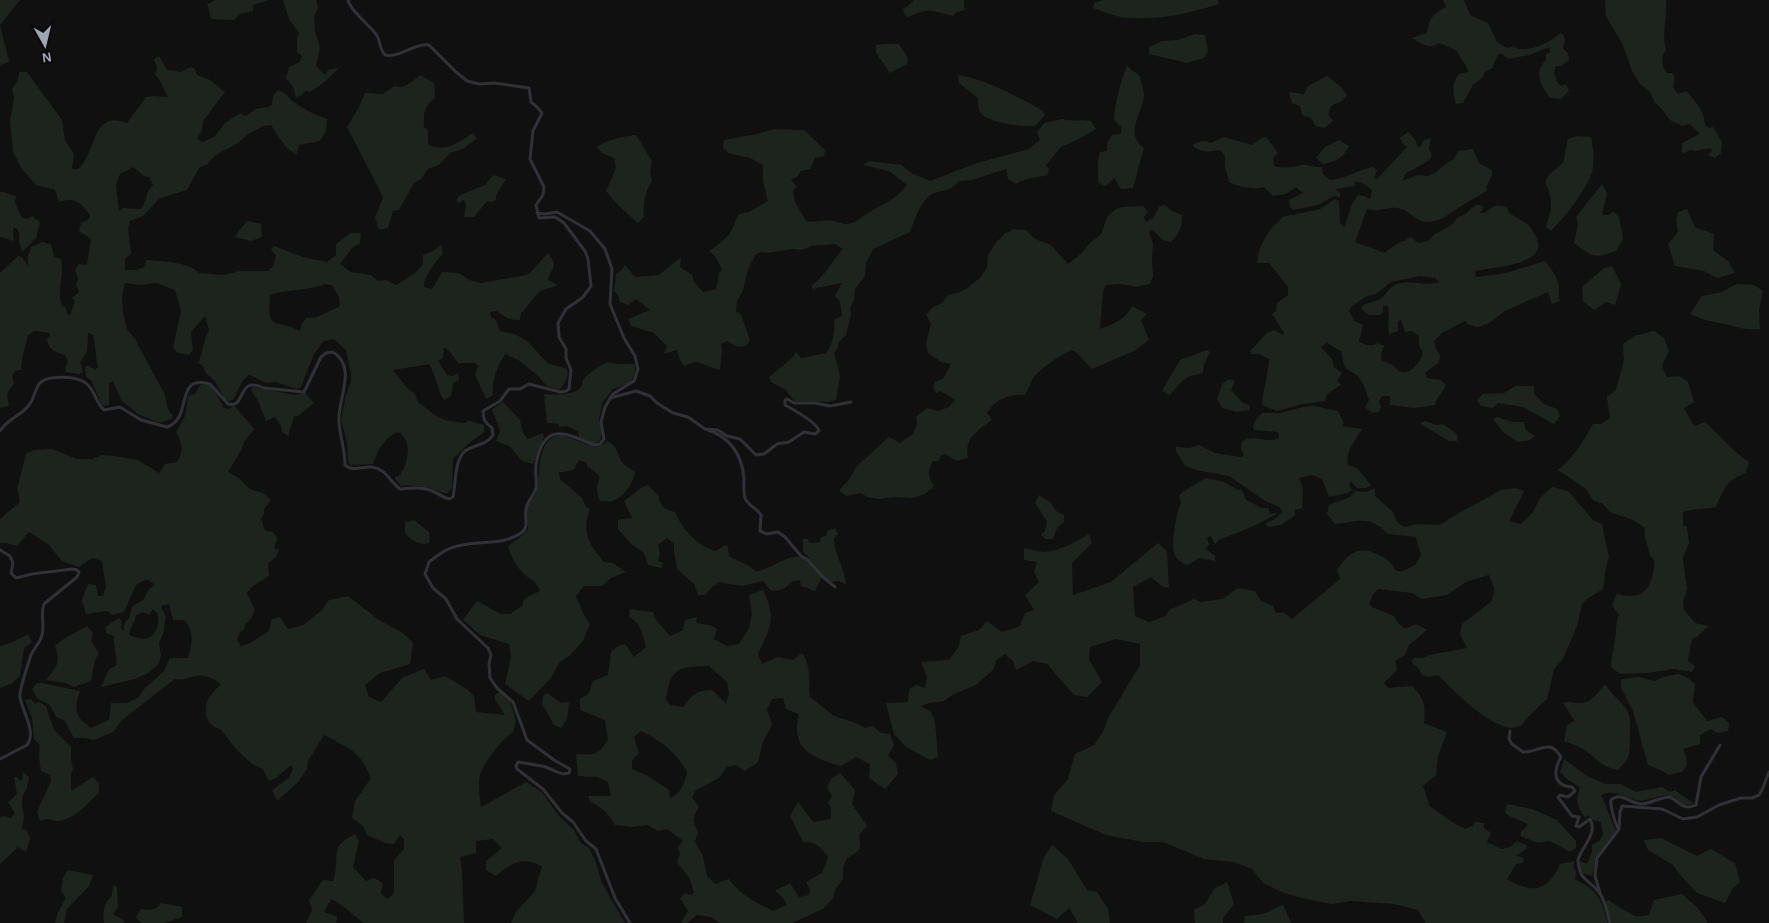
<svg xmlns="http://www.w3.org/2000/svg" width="1769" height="923" viewBox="0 0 1769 923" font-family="'Alegreya Sans',sans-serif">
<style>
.green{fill:#1c241d;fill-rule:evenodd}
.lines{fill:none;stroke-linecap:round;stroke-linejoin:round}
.street{stroke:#303136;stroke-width:3}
</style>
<rect width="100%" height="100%" fill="#101011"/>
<g class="green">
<path d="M0,0h20l-20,25 9,37 -9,3z"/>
<path d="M214,0h55l-16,5v6l-13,3 -6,6 -23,-1 -4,-15 4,-1z"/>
<path d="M283,0h33l2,8 -4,8 1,15 5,17 -4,18 9,9 3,-5 9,-2v2l-15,14 -12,8 -5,-1 -3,4 -6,2 -3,-10 -7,-9 3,-11 11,-5 2,-6 -5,-4v-14l2,-5 -10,-14z"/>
<path d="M914,0h50v7l1,3 -8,2 -4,4c-10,-2 -17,-6 -28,-5 -7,1 -12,5 -19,6l-3,-7z"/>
<path d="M1103,0h115l1,4c-28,9 -59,16 -88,14 -13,0 -26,-6 -38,-10l1,-5z"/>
<path d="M1443,0h21l6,15 18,8 9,19 10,6c7,-2 9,1 15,1 13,1 28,-7 37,-15h4l2,6 -2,9 5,4 1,7 -8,6h-5l-2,6 3,10 4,4 5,-2 3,7 -8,8 -11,-1c-9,-12 -17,-26 -4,-38v-6l4,-2v-5l-21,8 -21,4 -6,-5h-4l-6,14 -7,4 -2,5 -10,8 -10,18 -7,1c-3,-11 -5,-20 3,-30l9,-2c-1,-8 -8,-13 -11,-21l-17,-8c-13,6 -16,2 -28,-5l15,-5c3,-16 5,-18 19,-26z"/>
<path d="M1605,0h61c2,17 -5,33 0,50 -6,6 -4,16 0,23h6l3,4 -2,10 5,7 8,-3c10,11 18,19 19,34l4,3 4,-1 9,15 -1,11 -6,5 -7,-3 4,-4 -1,-3 -15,3 -6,-1 -6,3 -2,-1v-9l18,-9 -10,-10 -8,2 -12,-6 -9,-12 -6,-5 -5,-11 -10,-8 -8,-13 -9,-26 -17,-29z"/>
<path d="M1195,34l10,1 3,16 -4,7 -17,5 -38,-9v-7l13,-6 16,-1z"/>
<path d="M885,44h14l9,14 -1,6 -17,9 -14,-20v-8z"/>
<path d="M159,56l8,14 14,2 10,-5 4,2 2,6 13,5 15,12 -22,29 -1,10 -5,7 5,4 12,-5 11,-14 14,-9 7,2 10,-7 12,-2 4,-2 1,-9 5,-6c8,3 11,8 16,12 10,8 22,13 33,17l-1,12 -6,10 -21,4 -3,10 -11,-9 -14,-21 -8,1 -15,8 -10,9 -22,12 -9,9 -8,4 -12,22 -27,8 -17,18 -13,5 -2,7 3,26 -6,5v11h12l7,-3 2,-7c15,1 43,2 53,13l24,2 17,-4h28l6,-6 2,-10 -5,-5 3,-4 29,11 24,5 9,-7v-11l15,-11h10l-1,10 -8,5 -12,16 11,8 20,3 7,6 8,-1 10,5 18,-11 9,-10v-9l10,-4 8,-6 2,9c-7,7 -20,23 -19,33l8,2 10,-17 17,1 10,7 12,3 41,-7 7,-2 19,-21c12,16 3,13 0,27l10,5c-5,2 -10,3 -15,5 -8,3 -14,16 -22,23l-1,7c-10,0 -15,-2 -23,-9l-7,1 1,5 5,3 4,11c28,4 30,15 48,32 5,3 13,3 19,6 2,9 -2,15 -8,21l-12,-4 -9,-10 -18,-15 -14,-7c-9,10 -14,27 -13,41l-7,4 -11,-24 3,-9 -3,-3h-17l-8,-11 -6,-5 -1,11 -5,3 9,14 6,1 5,-3 1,7 -6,3 -2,13 -7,4c-7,-11 -8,-24 -15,-36l-36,6 14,18 7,5 4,9 18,14 9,4 18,3 6,-2 15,4v7l-16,12 -15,15 -1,28 -4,6c-7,1 -12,-4 -19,-5 -9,-2 -19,-3 -28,-2l-7,-8 6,-3 1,-3 3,-3c4,-14 8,-28 -6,-37 -14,5 -20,18 -25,32l-23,1 -2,-4 -1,-18 -6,-23 5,-26 5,-13v-7l-5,-24 -12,-11 -10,2 -10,13 -13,33 -4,2 -21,-7 -10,1 -17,-8 -6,5 -10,20 -4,1 -4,-1 -10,-19 -9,-8 -3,-7 -5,-3c5,-11 5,-22 11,-33l-4,-14 -14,16 2,18 -4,5 -11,-2 -5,-5 8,-37 -6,-21 -19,-7 -15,2 -16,-2 -3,13 1,17 4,16 8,10 29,54 4,16 3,5 2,1 -1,4 -13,4 -21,-9 -17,-14 -8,-19 -4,2v22l-5,1 -3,-3 -10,-23 -5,-3 -1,-10 3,-2 7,5 3,-3c-3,-11 -2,-21 -5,-32l-5,-2 -1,19 -7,10 3,10 -4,2 -13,-2 -1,-4 3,-6 -3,-7c-10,-3 -17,-5 -18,-16l3,-3v-3l-15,-2 -7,4 -6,24 -1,11 -6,1 -3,5 2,8c-9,10 -7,9 -5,22l-9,2v-135l18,-17 4,1 6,9v-11l4,-9 5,-1 5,-3 9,2 3,13 7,2c4,19 -5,29 1,47l3,1 3,8h2l5,-14 -3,-3 7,-6 -3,-7 2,-6 -3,-9 3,-6 9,1 4,-26 -12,-8 2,-8 8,-4 1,-4c-11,-13 -13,-18 -31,-13l-4,-12 -19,-5 -14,-16 -9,-17 -3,-31 4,-23 -2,-9 6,-9 1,-8h8l35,48 3,20 9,14 -2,15h6c19,-16 13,-60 49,-46l19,-26 7,-1 15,1c-5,-8 -6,-16 -13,-22l2,-7 -3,-9zM133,167l11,9 5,1 4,8c-8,7 -6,16 -12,24l-18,-1 -4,2 -3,-25 4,-11zM325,284l7,1 7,12 1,9 -23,11 -11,1 -5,7 -1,6c-25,-14 -33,3 -30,-36 18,-6 38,-4 55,-11z"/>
<path d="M1127,66l13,10c1,6 4,14 4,20 -2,19 -20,37 0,52l-11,40 -12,1 -7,-11 -8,8 -8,-3c1,-12 -2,-19 2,-31l7,-1v-8l5,-8 9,-1v-7l-7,-7c1,-20 6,-35 13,-54z"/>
<path d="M420,75l14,8 1,15c-12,10 -11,14 -11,29l4,3v15c20,7 28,-2 45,-12l4,5 -14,11 -13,4 -11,12 -11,4 -7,10 -7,4 -15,27 -6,1 -5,17 -9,2 -4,-12 8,-21 -36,-70 12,-20 6,-14 18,1 11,-8c10,4 19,-5 26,-11z"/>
<path d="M958,75c32,6 56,20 85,36l2,4 -10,11c-13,1 -51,-3 -56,-16 -1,-4 -1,-9 -1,-12l-19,-15z"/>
<path d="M1327,76l13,10 7,9 -5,6 -11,5 -3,8 5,7 -8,7 -9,-2 -5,-8 -9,-3 -2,-9 -8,-3 -3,-11 15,2 4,-8z"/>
<path d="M1063,119c9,3 19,0 28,2l5,8 -19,11 -16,7 -15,18 3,4 -2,6c-11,3 -22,3 -31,9l-8,-5 -2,-10 -34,11 -13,1c-9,10 -12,8 -24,12 -14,5 -20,26 -25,39l-37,17 -7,14 -1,13 -10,13 -1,12 -4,7 1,7 -5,20 -8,8v5l-4,5 6,23 -4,24 -7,2 -35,-1 -8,-11 -15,-8 -2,-5 23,-19 4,-6 5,6c9,0 16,-5 25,-4 7,-11 9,-21 8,-34l8,-4 -2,-14 -5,-6 7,-13 -30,6v-4c12,-8 21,-25 31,-36l-8,-5 -24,2 -9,4 -10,-1 -23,4 -8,-1 -5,2 -8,15 -5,21 -6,11 -1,11 5,2 9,26 -4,6 -8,1 -11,-6 -6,3 1,6 -2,20 -24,-8 -12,4 -4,-6 -3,-10 -13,4 3,-8 -13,-13 -23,-7 -3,-7 22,-9 -14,-11 -8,6 -8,-3 -2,-7 -4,-4 2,-17 6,-4 3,-5 10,12 24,-2 22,-18 -1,10 12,8 2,7 9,10 13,-3 3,-16 3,-4 -7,-13 -6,-5c3,-1 20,-15 21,-18 4,-6 5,-13 9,-19l10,-2 19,-11 -5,-20v-16l-13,-7 -22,-5 -5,-5 1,-8 33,-6 17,-5 30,1 21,20 -1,6 -9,2 -5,11 -9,2 -4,6 -6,2 6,8 -4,3 2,12 11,19c10,2 17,-2 27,0 7,1 11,5 19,2 4,-1 6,-4 10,-6 16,-11 33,-16 45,-32l-18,-14 -26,-6 6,-4 33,4 9,8 19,8 47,-18 52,-14 11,-9 -3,-8 7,-9z"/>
<path d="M1408,132c6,6 9,8 9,16l4,-2 2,-5 8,-3 -2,10 3,9c-4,5 -19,13 -26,16l-4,8 16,-6 10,1 7,-3 12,-10 6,-3 5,-9 15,-2 6,14 13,7v5l-6,12 1,4c-8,4 -16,9 -24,14 -12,7 -22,18 -38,17 -10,-1 -15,-11 -24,-13 -10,-4 -22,4 -34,0l-12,33 30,11c7,-8 16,-10 26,-16l7,6 10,-2 7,-7 18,-10 4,-6 8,-4 11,-9h4l4,2 -4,6h5c8,-7 12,-10 22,-5l2,5c15,9 20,9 28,26 11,27 -48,28 -62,32l1,6 30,-4 39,-12c6,7 14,18 14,27 0,6 -1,8 1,13l-8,3 -4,-12 -43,19 -16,12 -11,4 -9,-2 -4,-4 -23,12 -8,8 2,8 4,6 -1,7 -14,11 2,5 14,2 5,5c-3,8 -9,11 -11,20l-20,3 -25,-3v-9h-8l-3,6 2,5 -2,5 -7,1 -7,-6 4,-7c-3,-6 -3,-11 -6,-16 -8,-18 -20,-6 -21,-32l-15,-9 -6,4 11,12 2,8 8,6 -5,8 4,4 -14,9 -2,7 -22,3 -26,7 -15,-6c1,-16 6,-30 7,-46l-11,-5h-6l-2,-3 17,-18 7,-3 9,5 1,-2 -12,-19 4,-3 1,-8 11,-8v-8l-19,-24h-12c1,-12 6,-24 14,-34 4,-5 8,-6 11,-12l38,-8 15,-10 4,2 1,22 4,4 9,-25 5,-7 6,1 6,3 2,-9 -11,-8h-6v4l-20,3 5,4v4l-6,-1 -16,9 -25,5 -3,-3 -1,-7 14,-7 -7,-6 -10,7 -13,2 -9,-9c-11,3 -25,0 -35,-5l-4,-15v-11l-5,-6c-10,2 -20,3 -28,-5 7,-3 13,-6 19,-2l13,-6 28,8 9,-7 5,-1 12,16 -5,5 1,8c11,3 17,1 28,-1 6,-1 13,3 20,2l1,7 7,6c15,-1 27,-10 42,-13l5,3 -3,8 3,1 30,-32 -5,-4 -2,-5zM1420,276l15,2 4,4c-13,5 -26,-2 -39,1 -11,2 -15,14 -21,17 -5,2 -11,3 -16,5l-2,4 8,6h11l3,-3v-7l5,1c2,10 -1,18 1,28l9,-3v-10l3,-1 4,12 7,-1 7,5v9l4,9c-3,8 -12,20 -21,18 -4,0 -6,-5 -10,-7 -4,-3 -7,-2 -11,-5v-6l3,-8 -6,-3c-7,4 -12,2 -19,-1l4,-17 -9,-4 -5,-10 3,-5 15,-10 9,-2 15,-12z"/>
<path d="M636,135l16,26 -2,11 2,9c-7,10 -9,24 -8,36l-6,6 -19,-17 -13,-15 10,-23 -2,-10 -12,-5 -5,-6c12,-8 24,-10 39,-12z"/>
<path d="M1577,136l14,1c2,11 4,25 1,35 -7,20 -26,44 -41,59l-5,-4c1,-6 5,-14 5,-20 1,-28 -18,-21 12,-44l5,-24z"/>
<path d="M1339,140l10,6c-7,13 -12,15 -26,18l-7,-6 9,-11z"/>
<path d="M493,175l13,4 -10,16v5l-4,2 -5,-1 -13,16h-10l2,-12 -2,-5 -5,3 -3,-3 4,-5 25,-10z"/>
<path d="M1602,184l5,10 -5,21h6l5,-3 6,5 4,22 -7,12c-23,8 -23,6 -42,-8l4,-19 -2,-7z"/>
<path d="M0,192c6,-1 10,4 16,4l-1,6 6,15 6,2 5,-3 8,6 -4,16 -14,14 -3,-10v-9l-2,-5h-3l-1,3 1,10 -14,-4z"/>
<path d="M1165,205l7,6 10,4c0,12 -2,18 -11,27l-8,-2 -11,-10 -3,2 4,11 -1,17 1,16 -3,8 -14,3 -15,-3 -15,1 -3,7 -3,37c14,-5 26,-10 32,-23l15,8 -6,6 8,20 -15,11 -42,18 -16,-17 -5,-2c-8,4 -32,19 -37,27 -4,5 -5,12 -9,18 -15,-2 -31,5 -38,18l5,7c-14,10 -28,18 -24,38l-11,3 -12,-7 -4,2 -3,5h-5c-6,10 -5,16 1,25l-9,8 -13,4 -18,-1 -15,2 -12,-2 -6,-4 -15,3 -7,-6 9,-9 9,-15 32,-29 11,6 13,-9 4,-10 -1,-7 11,-9 11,3 11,-4 6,-7 -14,-9 -5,2 -3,-6 2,-5 8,-3 8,-15 -10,-2 -13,-9 -2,-10 5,-19 -5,-9 7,-8 9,-4 6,-8 9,-2 9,-4 15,-12 6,-10 1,-12 8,-12 9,-10 5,-1 3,-3 13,1 9,9 16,6 17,19 14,-11 7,-9 12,-10 6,-17 9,-8 6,-2 21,-1 5,6 -4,5 2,5 7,-4 6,-11z"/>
<path d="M1687,209l8,18 19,7 -1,16 15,11 7,12 -18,5 -13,-7 -29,-5 -7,-22 10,-12 -2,-12 2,-8z"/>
<path d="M247,221l14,3 1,13 -11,4 -17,-4z"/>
<path d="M1612,266l9,18 -6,21 -9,-3 -12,8 -11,-9 -1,-14 22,-19z"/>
<path d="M1736,284l18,1 9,6 -4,19 1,19c-16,1 -20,-1 -35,-5 -15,-3 -20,-3 -35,-10l12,-18 20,-4z"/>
<path d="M1654,331l10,7 5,13 -7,15 5,11 12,-1 9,6 6,20 -10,6 10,18 11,-4c16,14 26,28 44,40l-3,11c-20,7 -22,16 -30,34 -11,3 -22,1 -33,5v13l4,2 2,16 -6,15 4,31 -4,13 1,8 11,13 13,3 -11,11 -5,2 -4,22 7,5 -3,6 -18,-3 -27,4 -27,1 -9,-7c0,-10 3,-18 4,-28 2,-9 0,-16 4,-24l-7,-10 5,-11c5,1 11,2 16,2 17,-1 22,-23 21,-36l-5,-5c0,-11 -6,-16 -4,-27l-12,-8 -23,-8 -7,-8 -10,-4 -7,-11 -28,-19c15,-12 26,-29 35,-46h8l9,-6 -3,-21 9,-7 8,-30 -1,-16 11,-8z"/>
<path d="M1207,350l3,2 -6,12 -1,8c-5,4 -8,2 -13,4 -8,3 -14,12 -20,19l-8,-4 18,-31z"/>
<path d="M608,362l10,2h17c1,8 -1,12 -5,19l-17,6 -11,14 -3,17 3,12 -2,9 -6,3 -15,-6 -1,-7 -12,-5 -7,1v-3l-12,-1 -3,-29c8,1 32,1 37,-7 3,-4 0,-4 2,-7 5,-7 18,-15 25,-18z"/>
<path d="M1229,379l6,2 -4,9 11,12 8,4 -1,4 -12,2 -15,-4 -5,-9 5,-15z"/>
<path d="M201,384l11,1 12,23 5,1 5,-4 20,24 -10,13 -2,7 -14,23 11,6 11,11 15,5 6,6 -7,9v5l-3,5 4,12 8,1 4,6 -3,10 5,2 -3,7 -8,6 1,13 -16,10 -6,7 8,17 -4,9 -6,5 -1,6 -4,2 -3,8 4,6 9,-3 19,-12 3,-12 8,-2 8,12 15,-4 19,-15 7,-10 19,-4 31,24 24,13 10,10 -3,21 -30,9 -15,12 4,12 12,5 21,-24 22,-9 7,11 14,-4 22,13 7,7 2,16 29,3 -10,-15v-5l5,-3 10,8 6,21 -3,11c-11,7 -29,30 -33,43 -2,9 0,23 1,32l45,-25 16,10 17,24 15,14 6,12 9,6 6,12 7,23 23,40h-114l5,-11 19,-21 7,-25c-21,-10 -30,-3 -46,10l-10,-6v-9l16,-13 -9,-9 -17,2v12l-16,4 2,13 2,53h-100c-12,-8 -20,-18 -33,-24l-7,13 13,5 -1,6h-30l6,-13 -3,-10 14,-20 10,1c9,-24 -7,-33 22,-47l4,7 -6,26 13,14 8,-3 9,5 -2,11 7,5 6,-6v-33l10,-11v-10l-4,-4 -6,9 -9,-1 -18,-8 -4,-9 -11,-8 3,-17 16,-23c-12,-28 -21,-29 -47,-43l-16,26 -1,8 -9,13 -21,19 -5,-11 17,-12 4,-9 -2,-4 -15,13 -7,3 -6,-12 -11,-5 -15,-14 -17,-21c-15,-3 -18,-22 -10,-33 3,-4 7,-8 11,-12 -8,-5 -15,-10 -25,-8 -9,1 -9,5 -21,3l-53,41 -9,12 -19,8 -10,-2h-10l-10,-18 -8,-3 -6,-12 -13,-7 -5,-9 5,-6h5l38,8c-6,19 -6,25 11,37l18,-8 2,-17h16l11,-5 7,-10 19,-17 6,-13h18c4,-14 7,-27 -4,-38h-11l-4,-16 -8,2 5,11 -3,17 -4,9 2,13 -3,9 -10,8 -13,6 -34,8 8,-18 7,-3c2,-10 -3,-18 -2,-30l-8,-3 -1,-6 14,-9 3,3 -1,7 3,3v-7l5,-6 3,-11 12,-8 5,-10 6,-4 -8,-6 -11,6 -12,27 -12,3 -4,-4 -22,3 -4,-14 6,-16 8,1 2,11h5l3,-9 -4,-26 -10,-3 -13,9 -17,-6 -14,-17 -19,-12 -12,14 -11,-3h-6v-24l20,-17 -3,-13 9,-35 8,-4 18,-1 25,10h16l9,-4 12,1 24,4 21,13 6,-9 12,-2c7,-11 5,-19 -1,-30l9,-16 3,-20 7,-2zM153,609l5,5c2,21 -9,30 -29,21 1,-8 6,-12 7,-20l7,-3 6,3z"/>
<path d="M1515,386h19v8l10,10 13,5 3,7 -6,8 -31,-17 -25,-4 -5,5 -12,-2 -4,-6 6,-6 21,-1z"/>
<path d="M253,387l42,8 10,-2 9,10 -16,13h-4l-6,20 -6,-4 -1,-6 -6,-9 -9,4 -8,-20 -7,-11z"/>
<path d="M503,402l17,18 3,13 5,6 15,-6 1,4 -11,27 -11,-3 -13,-15 -13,-5 4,-10 -8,-22z"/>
<path d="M1315,406l23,5 6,12 -2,3 20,3c-6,12 -17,21 -14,36l9,3 14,17 -5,3h-9l-6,-7 -2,3 3,6 -4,3 -19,4 -7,-18 -10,-4 -13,3 4,10 -1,20 -7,2v5l-14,10 -12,2 -4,-3 10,-5 7,-7 -2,-5 -15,-6 -36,-25 -33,-6 -11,-4 -9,-15v-4l13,1 10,-3 16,8 26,4 3,-2 -3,-6 1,-8c17,-8 24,4 37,-3l-1,-6 -24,-2 -1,-4 4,-8 5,-5h18l23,-6z"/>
<path d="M1497,417l16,5h11l2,8 9,6 -5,4 -12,2 -14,-9 -11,-14z"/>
<path d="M1425,421l12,4 6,-1 14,10v7h-8l-25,-15 -4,-3z"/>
<path d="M562,435l32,12 11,-3 1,-3c10,3 11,11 15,20 3,4 9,8 14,11 -2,11 -11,26 -23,29 -3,1 -8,0 -12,0 -3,-8 -5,-16 0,-23l-2,-4 -11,-8v-3l-8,-3 -6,10 -9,2h-5l1,7 22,19 4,9 4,2c-9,24 -1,35 14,53l9,1 13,9 -15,6 -9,8h-18l-8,10 8,19 6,9 -7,17 -13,14 -11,8 -8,15 -22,23 -24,-17 6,-27 -2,-13 -29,-9 -17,-15 14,-19 24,13h9l12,-8 2,-7 16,-8c-7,-14 -7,-9 -16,-17 -8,-8 -13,-17 -16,-28 4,-3 19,-13 20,-17 1,-6 -3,-14 -1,-20 1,-6 7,-10 9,-16 6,-19 -2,-55 26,-58z"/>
<path d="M1206,478l18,4 14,8h4l4,10 16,8h6l2,6 6,-1 1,1 -23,12 -35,14 -4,4 -4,-8 -4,2 2,6 -3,5 9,7v5l-16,-3 -11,7c-5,-2 -10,-4 -13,-9 -5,-9 1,-44 6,-53l-2,-7 4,-5c6,-1 15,-10 23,-13z"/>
<path d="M648,485l11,11c0,10 7,14 16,16 8,18 22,34 41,39l9,-6 3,2 1,9c9,6 19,7 26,15 16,0 35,-21 50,-12 6,4 12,13 17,18l-7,14 -14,-5 -1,-6 -7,1c-7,7 -13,11 -23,9l-7,-9 -21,5 -24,-4 -9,8 -4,5h-7l-4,-11 -17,-15 -3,-17v-8l-7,-6 -9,7 2,9 -2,7 5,2 -2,5 -13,-3 -4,-12 -13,-9 -13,-15v-9l14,-2 -8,-17 17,-13z"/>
<path d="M1552,487l16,4 25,29 9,4 7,33 -3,10 -3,22 -16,10 -5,5 -5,22 -14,33 -9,10 -7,30 -21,20 -4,6c-4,1 -8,3 -12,3 -25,-5 -54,-35 -72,-53l-10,2 -6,-2 -4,-7 -6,-5 1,-5h10l6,-3 38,-7 -7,-14 2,-10 30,-23 2,-13 -5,-13 -23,7 -19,13 -25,4 -10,-6 -34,-4 -5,5 -4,10 3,3 22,9 4,7 7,6 11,-5 11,6 -18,15 -4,10 -10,6 2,9 -13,13 4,5 24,-2c12,12 14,19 12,37l23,9 -9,24 -2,19 -13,11 7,20 22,16 13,7 7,-3 3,-4 9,1v5l7,5 -4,9 14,7 9,-2 7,-6 9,4 1,3 -7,6 -5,1 9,3 -1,5 -7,1 -9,15c25,15 41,13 53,-15l15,-3 -2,6 3,4 -1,8c4,3 9,5 14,8 11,8 16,23 19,36h-182l-8,-13 -24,-6 -44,-3 -19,3 -29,-6 -18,-5 -21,-10 -11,-14 -18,-7 -30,-3 -41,-17h-20l-37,-7 -55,-24 3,-16 14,-16 7,-25 19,-9 9,-13 5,-14 32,-53v-21l-24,-5 -26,8 -1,12 13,23 -15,15 -13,-2 -27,-31 -14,-3 -17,9 -3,-9 -8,-7 -9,6 -2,9 -18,16 -22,9 -10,7 -15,2 -8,3 10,6 4,10 3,35 -8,3 -24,-13 -12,-13 -8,-31 22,-1 1,-13 7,-4 9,3 2,-11 -6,-15 28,-2 10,-14 2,-10 18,-6 8,-9 15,11 18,-6 5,-13 9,-3 -9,-15 14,-13 -5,-10 3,-10 -13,-2v-12c7,1 14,4 20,4 16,-1 31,-10 45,-18l3,9 -20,20 1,32 38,-13 47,-39 9,8 2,37 -6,-1 -12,-10 -18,10 2,29 14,6 17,-6 3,-6 25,-11 7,3 21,-3 16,-11 17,3 6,10 12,5 3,7 7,-1 9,7 48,-40 -3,-9c12,-18 22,-25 42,-15 8,4 12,6 16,15l6,2 14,-7 6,-10 -5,-18 -28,-3c-18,-19 -29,-13 -53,-10l-8,-10 2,-9 21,-8 5,-6 12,1 8,-4v8l18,16 4,10 7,5 13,-3 23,1 12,-8 49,-27 15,-2 8,3 -15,30 12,3 12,-12 7,-14z"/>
<path d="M1039,495l12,8 5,8 8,4v7l-7,6 -4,11h-8l-4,-5 4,-3 2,-10 -12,-18z"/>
<path d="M414,520l15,12 1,11c-11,3 -18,-2 -25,-10v-11z"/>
<path d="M835,528l3,6 -4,4c0,16 11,30 12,46l-8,-3 -8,1 -6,-6 -21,-25v-12h4l3,4 10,-1v-4l7,-3v-4z"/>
<path d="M763,590c14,28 7,38 -5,64l4,10 16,-7 15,3 9,-7c10,13 6,29 8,44l24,19 22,7 9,5 8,-2 8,7 9,1 4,11 -6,11 8,7 2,11 -13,15 -16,-11 1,-14 -14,-7 -15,9c-30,-8 -51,-18 -42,-52l-13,-5 -3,-11 -11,1 -5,10 5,16 -9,17 -5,20 -13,9 -9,-6 -9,2 -8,11 -23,12 -4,7 7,10c-6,10 -7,14 -1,25l-3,9 8,15 4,20 8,8 14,-5c10,15 28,24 44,32l14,-6 -3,-6 -9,-8 15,-8 9,14 10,-2 1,-5 -4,-8 16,-9 6,-16c-7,-10 -12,-15 -25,-15l-13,-26 8,-14 15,20 18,-3v-11l-3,-5 4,-7 -5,-9 5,-9 8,-5 15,17 -3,14 15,22 -8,9c3,16 0,16 -12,23l-4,10v11l-8,11 -2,8 -10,11 -31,14h-72l-9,-6 -14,-2 -10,8h-6l7,-12 -8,-13 5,-5 6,2 3,-2 -4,-14 -13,-17 3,-8 -2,-7 5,-6 -16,-12 -9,2 -11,-6 -14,2 -18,-2c-5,-10 -14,-19 -25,-23l-2,-6h23l-3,-14 -11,-5 -19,-1 -2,-22c17,1 22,2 32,-14l-3,-20 -25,-10v-11l9,-6 4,-12 15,-6 3,-23 7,-6 7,-2 9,13 12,-10c-3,-11 -5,-25 -17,-30l1,-8 23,3 3,8 14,16 13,-6 2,-10 12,-3 -1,6 13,2 8,4 -3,10 13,7 12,-2 10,-16 3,-14 -3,-19zM709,666l18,16 2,12 -3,9 -14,-13c-16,0 -20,5 -29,17l-12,-2 -5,-5c5,-33 11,-33 43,-34zM641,731c19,9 36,22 46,41 -2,10 -6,22 -17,26l-1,-8 -21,-14 -16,-7v-8l7,-8 -5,-16z"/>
<path d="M87,626l6,7 -2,8 8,12 -4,7 -4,21 -17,6 -8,-4 -20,-3c11,-14 15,-17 9,-34 9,-9 21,-13 32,-20z"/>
<path d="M28,634l4,8 -8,6 -4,28 -9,8 -11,4v-42l13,-4z"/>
<path d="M1678,674l8,3 9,7 -2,18 14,19 15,-4 7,6 -1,8 -11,2 -6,-4 -11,6v9l-17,5 3,7 1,9 -5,7 -13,3 -9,-5 -12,-5 -15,-54 -12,-23v-9l18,-2 15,4 13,-5z"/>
<path d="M1605,684c7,12 20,19 24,31 2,3 1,35 0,39 -2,7 -6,11 -11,16 -15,-3 -17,-7 -28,-16 -7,-6 -17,-10 -26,-13l3,-16 8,-4 -12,-18c7,-3 9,0 16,0 12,1 19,-11 26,-19z"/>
<path d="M547,693l14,10 8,-1 -2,17 -6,9 -7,-3 -12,-22 1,-7z"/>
<path d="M31,699l4,5 4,-2 7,4 8,24 17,17v13l2,9 -2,5v17l22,-14 6,6v10c-12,11 -23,25 -40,28 -8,1 -8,-5 -19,0l-3,-9 14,-31 -1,-6 -9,-4 -2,-14 1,-12 -6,-6 -2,-21 -7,-18z"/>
<path d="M1564,759l23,17 19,8h15l15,8 26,-5 8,5 5,-2c6,6 13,8 19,14l-11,1c-4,-3 -7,-8 -12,-9 -12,-3 -24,7 -36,4 -13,-3 -20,-11 -34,-5 6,11 9,24 15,35l-19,26 -5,20 -9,-3 -3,-7v-5l7,3 5,-12v-7l7,-4 4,-6 -2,-13 -8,-2 -5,-5 -3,3c-8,-13 -10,-16 -5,-31l-12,-7 -8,-8z"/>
<path d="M23,772l6,5 -2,11 -5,9v9l2,10 -2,13 5,1 3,9 -4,13 -8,-5 -18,17v-47l4,-1 7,2 4,-5 -7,-11 9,-8 -3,-17h3l2,3 3,1z"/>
<path d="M1507,804l25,5 25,11 19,21v7l-6,4 -20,-11 -12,2 -18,-7 1,-4 7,-7c-7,-6 -16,-6 -23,-12z"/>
<path d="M1661,838l36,18 14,-7 24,14 5,19 -8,7 -7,14 -28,-10 -15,-16 -9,-12 -25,-15 -4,-10z"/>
<path d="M1052,845l16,14 19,31 10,2 11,17 2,14h-32l-9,-15 -12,11 -27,-14 14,-48z"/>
<path d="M68,870l25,5 -4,11 -22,23 -3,14h-9l3,-11 8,-14 -5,-7 2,-13z"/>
<path d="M1227,882l7,22 -11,14v5h-28l-1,-13 11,-6 9,-15z"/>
<path d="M113,885l4,2 1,20 -5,7 12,7 -2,2h-19c-1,-10 -1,-20 8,-27z"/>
<path d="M1682,894l16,14 10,15h-96l-7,-21 4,-2c4,4 21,14 27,16 3,1 9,-1 13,-1l5,-15z"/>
<path d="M161,903l21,4v10l-18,6h-23l-5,-6 5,-8c8,1 15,2 20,-6z"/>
<path d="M1283,905l8,18h-47l1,-7 18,-2z"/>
</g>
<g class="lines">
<g class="street">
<path d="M537,213l8,1 12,-2 33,19 15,18 7,20 -2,35 14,34 11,18 3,13 -4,12 -21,13 -8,13 -4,15 3,17 -4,5 -6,1c-30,-13 -51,-23 -58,20 -1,8 1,16 0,23 -2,8 -9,13 -10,21 -2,9 4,18 -5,24 -20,14 -48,6 -70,15 -6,2 -17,10 -22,14l-4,12 8,14 13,11 11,20 31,29 3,7 -2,9 1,14 7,10 16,14 14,38 27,20 16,9 -1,4c-10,3 -17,-5 -27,-7 -8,-1 -16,-3 -24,-4l-2,4 1,3 26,20 19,24 11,9 13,19 10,8 19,49 15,25"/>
<path d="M610,398l26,-7 14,5 7,7 16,10 15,4 17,12 13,1 9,6 13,3 16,16 8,-1 13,-10 12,-2 15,-10 11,2 4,-3c-2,-9 -25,-21 -34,-26v-5l2,-1 7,4h21l15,3 21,-4"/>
<path d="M708,430c22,7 34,25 36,48 0,7 -1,13 1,20 3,8 12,10 16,17l-1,16 7,3 11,-2 7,5 16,19 7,4 16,18 11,9"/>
<path d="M0,431c7,-12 21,-15 29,-26 5,-6 6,-15 10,-21 8,-10 39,-8 48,0 8,7 9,19 17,26l16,-3 21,13 26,7c27,-9 6,-53 43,-43l18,20c19,5 8,-29 36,-16l40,4 17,-35 5,-4 7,-1c25,16 4,47 6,70 1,16 6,26 6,43 7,7 18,1 27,2 14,2 18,15 28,22 11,-1 24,-3 34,3 6,2 9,6 15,7l4,-2c3,-14 1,-36 12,-46 9,-7 21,-5 28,-16l-1,-7c-7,-5 -9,-9 -9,-17l17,-10 9,-12h11l9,-5 31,8 6,-1 3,-2 2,-19 -5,-12v-9l-7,-12 -1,-14 8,-14 16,-11 7,-9 2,-3 -3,-27 -3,-8 -21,-28 -9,-6 -16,1 -3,-13 7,-10 1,-8 -14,-28 3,-28 9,-18 -5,-6 -6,-5 -2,-14 -35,-5 -15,1 -12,-3 -12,-10 -26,-26c-15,-2 -29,13 -44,10 -6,-6 -4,-14 -9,-21 -8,-10 -26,-24 -28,-34"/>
<path d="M0,550l10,6 3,7 -2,10 5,5 16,-4 40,-5 5,1 2,2 -2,5 -33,27c-4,10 1,20 -2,31 -2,8 -8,13 -11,20 -2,6 -12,37 -11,42 2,14 17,35 7,48l-27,14"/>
<path d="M1510,731l-1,8 3,5 11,8c16,1 26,-15 38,5 -8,14 -8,29 11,30l3,4 -7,6 -8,-2 -2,2 14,19 7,1 -3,9 3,1 11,-8c8,15 -8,27 -12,41 2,22 10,18 21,32 6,8 9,22 11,31"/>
<path d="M1618,828c-3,-5 -8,-22 -7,-28 10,-9 19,4 31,4 10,-1 18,-7 28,-7 10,5 13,14 26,8l5,-28 19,-32"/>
<path d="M1600,893l-5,-17 2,-18 22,-29 1,-17 2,-6 40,3 21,10 14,-2 22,-12 22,-7h11l7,-3 3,-5 7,-18"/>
</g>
</g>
<g transform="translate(45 45) rotate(172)" stroke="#0b0b0c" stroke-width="4" paint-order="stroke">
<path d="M0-4L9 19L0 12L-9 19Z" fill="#9fa6b3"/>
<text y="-8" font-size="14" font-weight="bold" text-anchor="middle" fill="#9fa6b3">N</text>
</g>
</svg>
